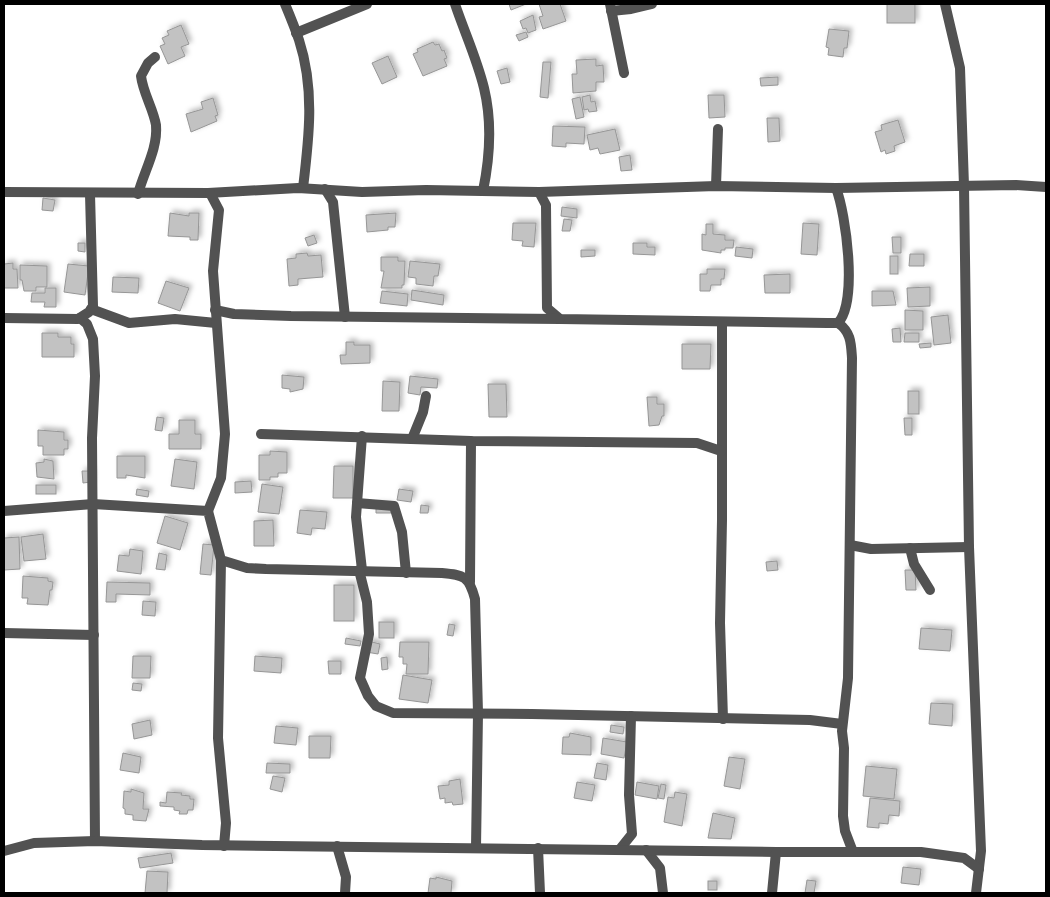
<svg xmlns="http://www.w3.org/2000/svg" width="1050" height="897" viewBox="0 0 1050 897" font-family="Commissioner,sans-serif">
<style>
.building{fill:#c2c2c2;stroke:#969696;filter:url(#shadow)}
.lines{fill:none;stroke-linecap:round;stroke-linejoin:round}
.street{stroke:#525252;stroke-width:10}
</style>
<defs>
<filter id="shadow"><feDropShadow dx="3" dy="-3" stdDeviation="2.5" flood-color="#0004"/></filter>
</defs>
<rect width="100%" height="100%" fill="#fff"/>
<g class="building">
<path d="M509,4h17l-15,6z"/>
<path d="M539,4h21l6,17 -23,8 -4,-12 4,-1z"/>
<rect x="887" y="4" width="28" height="19"/>
<path d="M533,15l3,15 -8,3 -2,-5 -3,1 -3,-8z"/>
<path d="M181,25l8,19 -8,3 4,9 -17,8 -8,-18 5,-2 -3,-6 7,-3 -2,-4z"/>
<path d="M829,29l20,2 -2,17h-3l-1,9 -15,-2 1,-7 -3,-1z"/>
<path d="M526,32l2,5 -9,4 -3,-6z"/>
<path d="M433,42l2,3 4,-1 3,7 2,-1 3,8 -3,1 3,7 -24,10 -10,-22 5,-2 -1,-3z"/>
<path d="M388,56l9,21 -15,7 -10,-21z"/>
<path d="M596,59v7l7,-1 1,17h-8v9l-23,2 -1,-19h5l-1,-14z"/>
<path d="M543,62h8l-3,36 -8,-1z"/>
<path d="M507,68l3,14 -9,2 -4,-13z"/>
<path d="M778,77v8l-17,1 -1,-8z"/>
<path d="M590,95l1,7 4,-1 2,10 -8,1 -1,-3 -4,1 -2,-13z"/>
<path d="M708,95h16l1,22 -16,1z"/>
<path d="M580,97l4,20 -8,2 -4,-20z"/>
<path d="M213,98l5,17 -3,1 2,5 -26,11 -5,-18 17,-5 -2,-7z"/>
<path d="M767,118h12l1,23 -12,1z"/>
<path d="M898,120l7,22 -11,4 1,5 -9,3 -1,-4 -4,2 -6,-20 7,-2 -1,-5z"/>
<path d="M553,126l32,1 -1,17 -18,-1v4l-14,-1z"/>
<path d="M615,129l5,21 -20,4 -2,-6 -8,2 -3,-15z"/>
<path d="M630,155l2,15 -11,1 -2,-14z"/>
<path d="M43,198l12,2 -2,11 -11,-1z"/>
<path d="M562,207l15,2v9l-16,-2z"/>
<path d="M170,213l19,3v-3h10l-1,27h-8v-3l-22,-1z"/>
<path d="M396,213l-1,14h-7v3l-21,2 -1,-17z"/>
<path d="M564,219l8,1 -2,11h-8z"/>
<path d="M513,223h23l-2,24 -12,-1 1,-5 -11,-1z"/>
<path d="M803,223l16,1 -2,31 -16,-1z"/>
<path d="M706,224h7v10l12,1v5h9l-1,8h-8v2h-4v3l-19,-3v-16l4,1z"/>
<path d="M314,235l3,8 -9,3 -3,-8z"/>
<path d="M892,237h9v16h-8z"/>
<path d="M78,243h7v9l-7,-1z"/>
<path d="M633,243h14v4h8v8l-22,-1z"/>
<path d="M736,247l17,2 -1,9 -17,-2z"/>
<path d="M581,250h14v6l-14,1z"/>
<path d="M307,253l1,3 13,-1 2,22 -25,2v6l-9,1 -2,-27 9,-1v-4z"/>
<path d="M910,254h14v12h-15z"/>
<rect x="890" y="256" width="8" height="18"/>
<path d="M381,257h17v4h7l-1,24h-2v3h-21l3,-17h-3z"/>
<path d="M410,261l30,3 -2,12h-4l-1,10 -17,-2v-6l-8,-1z"/>
<path d="M13,263v6h4l1,19h-14v-24z"/>
<path d="M68,264l21,2 -4,29 -21,-3z"/>
<path d="M20,265l27,1v21h-11v4h-12l-2,-11h-2z"/>
<path d="M707,269h18l-1,10h-3v6h-10l-1,6h-10v-17h7z"/>
<path d="M790,274v19h-25l-1,-18z"/>
<path d="M113,277l26,1 -1,15 -26,-1z"/>
<path d="M166,281l23,7 -9,23 -22,-8z"/>
<path d="M930,287v19l-22,1 -1,-19z"/>
<path d="M45,288h11v19h-12l1,-5h-14l1,-9h13z"/>
<path d="M412,290l32,5 -1,10 -32,-5z"/>
<path d="M382,291l26,3 -1,12 -27,-3z"/>
<path d="M872,291h21l3,14 -24,1z"/>
<path d="M905,310l18,1v19h-18z"/>
<path d="M948,315l3,28 -17,2 -3,-28z"/>
<path d="M900,328l1,14h-8l-1,-13z"/>
<path d="M42,333h16v4h13v7h3v13h-32z"/>
<path d="M905,333h14v9h-15z"/>
<path d="M346,342h8v3h16v18l-29,1 -1,-9h6z"/>
<path d="M931,343v4l-11,1 -1,-4z"/>
<path d="M682,344h29l-1,25h-28z"/>
<path d="M282,375l22,2 -1,12 -13,3v-3l-8,-1z"/>
<path d="M410,376l28,3 -1,9 -16,-1 -1,8 -12,-2z"/>
<path d="M383,381l17,1 -1,29h-17z"/>
<path d="M488,384h18l1,33h-18z"/>
<rect x="908" y="391" width="11" height="23"/>
<path d="M647,397h10v7h7v12h-2l-3,9 -10,1z"/>
<path d="M157,417l7,1 -2,13 -7,-1z"/>
<path d="M904,418h8v17h-7z"/>
<path d="M179,420h16v14h6v15h-32v-15h10z"/>
<path d="M38,430l26,2v8h4v9h-4v6h-21v-9h-5z"/>
<path d="M270,451l17,1v21h-9v4h-8v3h-11v-25h11z"/>
<path d="M117,456h28v22l-19,-3v3h-9z"/>
<path d="M44,459l9,2 1,18 -17,-2 -1,-14 8,-1z"/>
<path d="M175,459l22,3 -3,27 -23,-3z"/>
<path d="M334,466h19v32h-20z"/>
<path d="M82,471h9v11l-8,1z"/>
<path d="M251,481l1,11 -17,1v-11z"/>
<path d="M262,484l21,3 -4,27 -21,-2z"/>
<rect x="36" y="485" width="20" height="9"/>
<path d="M137,489l12,2 -1,6 -12,-2z"/>
<path d="M399,489l14,2 -2,11 -14,-2z"/>
<path d="M376,505l15,1v7h-15z"/>
<path d="M421,505l8,1 -1,7h-8z"/>
<path d="M300,510l27,2 -2,17 -13,-1 -1,7 -14,-2z"/>
<path d="M165,516l23,7 -8,27 -23,-7z"/>
<path d="M273,520l1,26h-20v-25z"/>
<path d="M43,534l3,25 -22,2 -3,-24z"/>
<path d="M19,537l1,32 -16,1v-32z"/>
<path d="M203,544l11,1 -3,30 -11,-1z"/>
<path d="M130,549l13,2 -2,23 -24,-3 2,-16 10,1z"/>
<path d="M159,553l8,2 -2,15 -9,-1z"/>
<path d="M777,561l1,9 -11,1 -1,-9z"/>
<path d="M905,570h10l1,20h-10z"/>
<path d="M23,576l25,2v3l5,1 -1,8h-2l-2,15 -21,-1 1,-6h-6z"/>
<path d="M107,582l43,1v12l-34,-1v8h-10z"/>
<rect x="334" y="585" width="20" height="36"/>
<path d="M143,601l13,1 -1,14 -13,-1z"/>
<rect x="379" y="622" width="15" height="16"/>
<path d="M449,624l6,1 -2,11 -6,-1z"/>
<path d="M921,628l31,2 -2,21 -31,-2z"/>
<path d="M346,638l15,3 -1,5 -15,-2z"/>
<path d="M368,641l12,3 -2,10 -12,-2z"/>
<path d="M400,642h29l-1,32h-22l1,-10h-4v-7h-4z"/>
<path d="M133,656h18l-1,22h-18z"/>
<path d="M255,656l27,2 -1,15 -27,-2z"/>
<path d="M387,657l1,12 -6,1 -1,-12z"/>
<path d="M328,661h13v13h-12z"/>
<path d="M403,675l29,5 -4,23 -29,-4z"/>
<path d="M133,683l9,1 -1,7 -9,-1z"/>
<path d="M931,703l22,1 -1,22 -23,-2z"/>
<path d="M150,720l2,15 -18,4 -2,-15z"/>
<path d="M611,725l13,2 -1,7 -13,-2z"/>
<path d="M276,726l22,2 -2,17 -22,-2z"/>
<path d="M570,733l21,4v18l-29,-1 1,-17h6z"/>
<path d="M309,736h22l-1,22h-21z"/>
<path d="M603,738l24,4 -3,16 -23,-4z"/>
<path d="M123,753l18,4 -2,16 -19,-3z"/>
<path d="M729,757l16,2 -5,30 -16,-3z"/>
<path d="M267,763l23,1v9h-24z"/>
<path d="M597,763l11,2 -2,15 -12,-2z"/>
<path d="M866,766l31,3 -3,30 -31,-3z"/>
<path d="M273,776l12,2 -3,14 -12,-3z"/>
<path d="M460,779l3,25 -10,1 -1,-3 -7,1v-5l-5,1 -2,-13 11,-1v-4z"/>
<path d="M577,782l18,3 -3,16 -18,-3z"/>
<path d="M637,782l22,4 -2,13 -22,-4z"/>
<path d="M661,784l5,1 -2,14 -6,-1z"/>
<path d="M131,789l13,4 -1,16h6l-3,12 -13,-1v-5l-8,-1v-5l-2,-1 1,-17 7,1z"/>
<path d="M167,792l15,1 -1,2 9,1v3h4l-1,11h-5l-1,4h-8l1,-3 -6,-1v-3l-14,-1v-4l6,1z"/>
<path d="M675,792l12,2 -5,32 -18,-4 4,-25 6,1z"/>
<path d="M870,798l30,3 -1,15 -10,-1 -1,9 -9,-1v5l-12,-1z"/>
<path d="M713,813l22,5 -4,21 -23,-1z"/>
<path d="M171,853l2,10 -33,5 -2,-10z"/>
<path d="M903,867l18,2 -2,16 -18,-2z"/>
<path d="M147,871l21,1 -1,21h-22z"/>
<path d="M436,877l16,4 -1,12h-23l2,-15 6,1z"/>
<path d="M807,880l9,1 -2,12h-14h5z"/>
<rect x="708" y="881" width="9" height="9"/>
</g>
<g class="lines">
<g class="street">
<path d="M285,4c5,12 10,24 14,36 16,49 10,98 4,148"/>
<path d="M455,4c9,27 22,55 29,84 8,33 6,69 -1,103"/>
<path d="M610,4l14,69"/>
<path d="M945,4l15,64 4,118 5,361 12,304 -5,42"/>
<path d="M611,11l20,-2 21,-5"/>
<path d="M296,33l71,-29"/>
<path d="M716,186l2,-57"/>
<path d="M325,189l8,13 12,115"/>
<path d="M4,192l204,1 90,-5 64,4 64,-2 113,2 177,-6 120,2 180,-3 30,2"/>
<path d="M539,192l7,13 1,103 13,11 267,4h11c20,-21 8,-109 -2,-135"/>
<path d="M138,194c6,-23 20,-45 18,-69 -3,-17 -13,-32 -15,-49l7,-13 7,-6"/>
<path d="M91,309l38,14 46,-4 41,4"/>
<path d="M215,310l19,4 57,2 269,3"/>
<path d="M4,318l74,1 11,-7 4,-6 -3,-112"/>
<path d="M80,318l7,6 6,15 2,37 -3,62 3,403"/>
<path d="M722,323v197l-2,103 3,96"/>
<path d="M838,323c13,9 13,20 14,35l-4,320 -6,53 2,17 -1,68 2,15 8,21"/>
<path d="M261,434l210,7 226,2 24,8"/>
<path d="M362,436l-6,81 6,53"/>
<path d="M412,439l11,-27 3,-16"/>
<path d="M357,503l37,3 8,26 4,41"/>
<path d="M4,511l89,-7 115,7 13,49 26,8 19,1 176,4c22,2 27,3 33,26l3,114 -2,135"/>
<path d="M208,511l13,-33 4,-44 -12,-163 6,-61 -9,-17"/>
<path d="M850,545l21,4 98,-2"/>
<path d="M910,548l4,16 16,26"/>
<path d="M221,560l-3,178 8,85 -2,23"/>
<path d="M359,570l8,32 2,32 -9,44 8,18 8,10 17,7 139,1 278,6 32,4"/>
<path d="M470,582l1,-141"/>
<path d="M4,633l90,2"/>
<path d="M337,846l9,31 -1,16"/>
<path d="M538,848l2,45"/>
<path d="M620,849l12,-15 -3,-39 2,-79"/>
<path d="M646,850l14,18 3,25"/>
<path d="M4,851l30,-8 61,-2 107,4 574,7h145l43,6 15,11"/>
<path d="M772,893l4,-41"/>
</g>
</g>
<rect width="1050" height="897" fill="none" stroke="#000000" stroke-width="10"/>
</svg>
